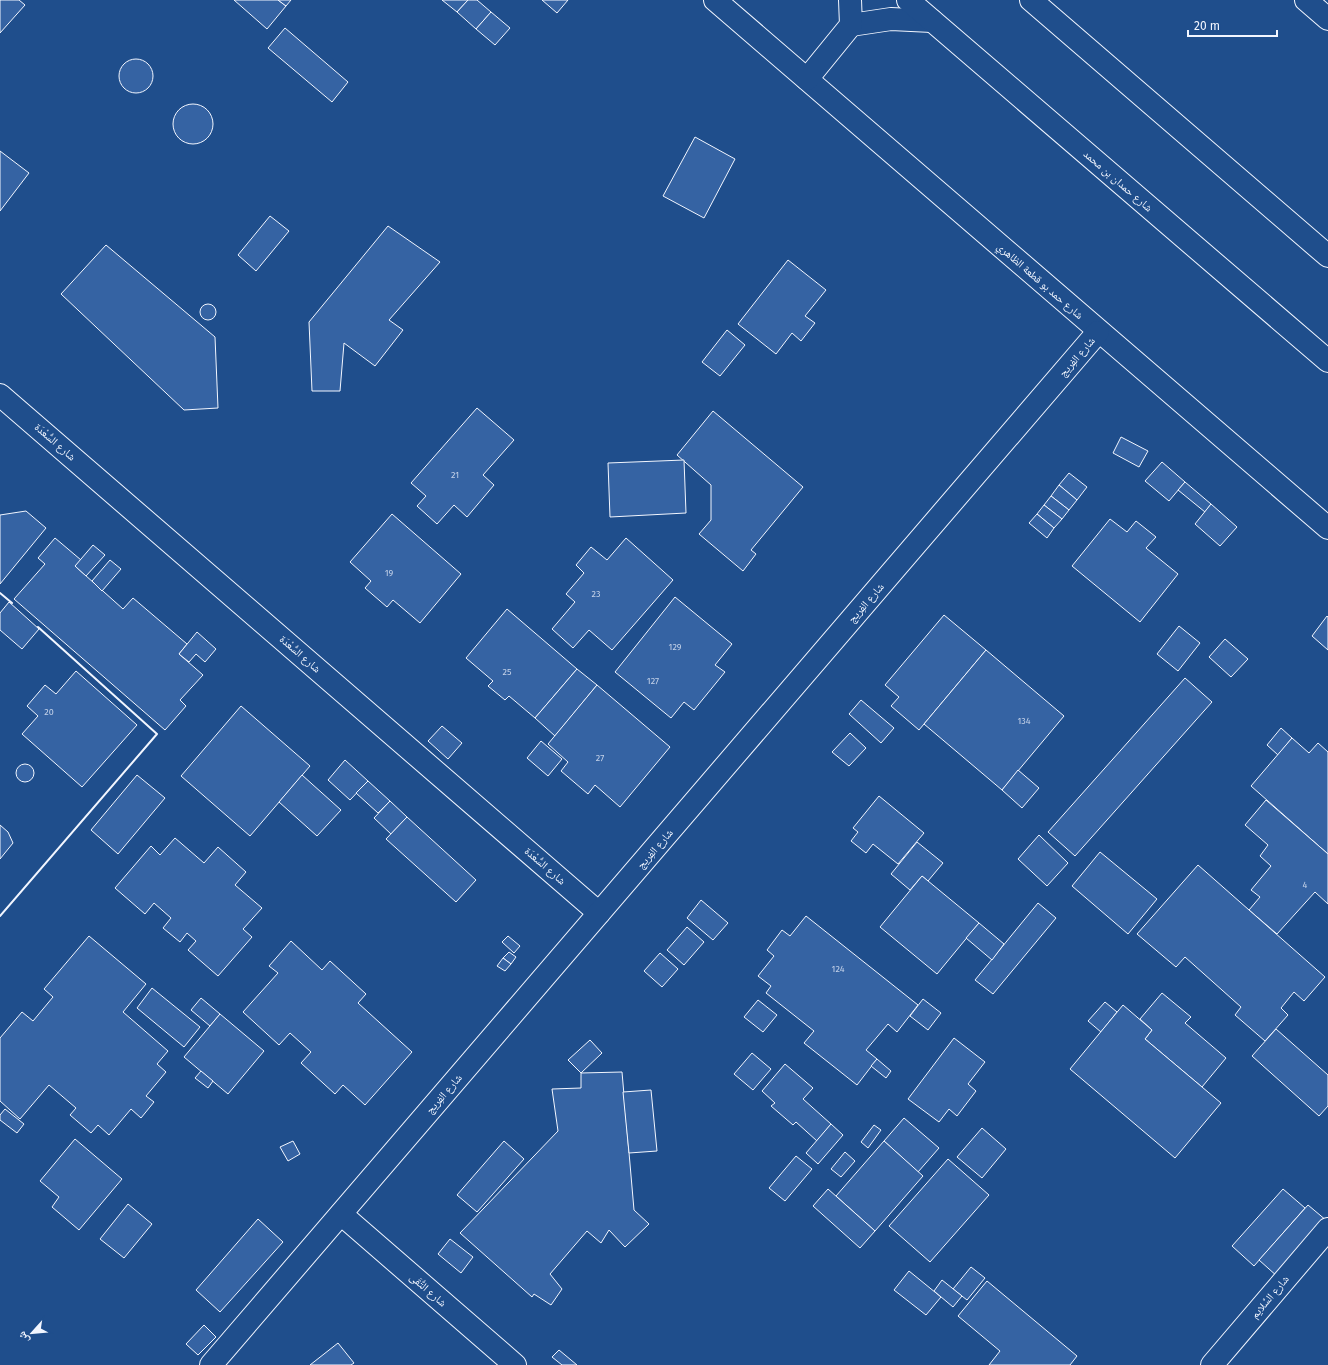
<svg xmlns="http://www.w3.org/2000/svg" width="1328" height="1365" viewBox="0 0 1328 1365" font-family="'Fira Sans','Noto Naskh Arabic',sans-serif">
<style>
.building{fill:#3563a3;stroke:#f2f6ff}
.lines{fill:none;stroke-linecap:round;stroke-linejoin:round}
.minor-casing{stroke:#f2f6ff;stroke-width:24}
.primary-casing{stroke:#f2f6ff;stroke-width:24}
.minor{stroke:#1f4e8c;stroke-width:22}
.primary{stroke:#1f4e8c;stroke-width:22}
.wall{stroke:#f2f6ff;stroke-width:2}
.labels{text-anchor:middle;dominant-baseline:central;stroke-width:3;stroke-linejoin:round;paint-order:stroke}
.number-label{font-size:9px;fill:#c3d1e8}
.street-label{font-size:11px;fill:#f2f6ff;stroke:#1f4e8c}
</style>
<rect width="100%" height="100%" fill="#1f4e8c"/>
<g class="building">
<path d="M0,0h19l6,5 -25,28z"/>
<path d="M234,0h44l8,6 -19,23z"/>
<path d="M278,0h13l-5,6z"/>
<path d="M442,0h26l-11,12z"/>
<path d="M468,0h9l14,12 -15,17 -19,-17z"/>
<path d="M542,0h26l-11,13z"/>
<path d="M491,12l19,16 -15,17 -19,-16z"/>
<path d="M285,28l63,54 -16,20 -64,-54z"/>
<circle cx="136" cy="76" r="17"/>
<circle cx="193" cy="124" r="20"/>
<path d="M695,137l40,22 -31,59 -41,-22z"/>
<path d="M0,151l29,22 -29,38z"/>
<path d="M270,216l19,15 -33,40 -18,-16z"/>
<path d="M388,226l52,36 -51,58 14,10 -28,36 -31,-23 -4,48h-28l-3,-69z"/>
<path d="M106,245l109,92 3,71 -34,2 -123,-116z"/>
<path d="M788,260l38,30 -21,26 10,7 -14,18 -9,-8 -16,21 -38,-30z"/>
<circle cx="208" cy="312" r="8"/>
<path d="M727,330l18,15 -25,31 -18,-14z"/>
<path d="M477,408l37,32 -31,35 11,10 -27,32 -13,-12 -17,19 -20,-18 9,-10 -15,-13z"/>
<path d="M713,411l90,76 -52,63 5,4 -13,17 -44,-37 12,-14v-35l-34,-30z"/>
<path d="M1121,437l27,14 -9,16 -26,-14z"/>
<path d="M684,460l2,53 -76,4 -2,-54z"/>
<path d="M1162,462l23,20 -16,19 -24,-20z"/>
<path d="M1069,473l18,14 -10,13 -18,-15z"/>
<path d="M1185,482l26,22 -6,8 -27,-22z"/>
<path d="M1059,485l18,15 -8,10 -18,-14z"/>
<path d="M1051,496l18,14 -7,9 -18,-14z"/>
<path d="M1211,504l26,23 -17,19 -25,-22z"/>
<path d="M1044,505l18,14 -8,9 -17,-14z"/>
<path d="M26,511l20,17 -46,56v-69z"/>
<path d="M392,514l69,60 -41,49 -27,-23 -6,7 -22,-19 6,-7 -21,-19z"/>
<path d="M1037,514l17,14 -7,10 -18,-15z"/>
<path d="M1110,519l17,13 9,-11 20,16 -10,11 32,26 -38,48 -68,-56z"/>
<path d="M55,538l26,22 -6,6 48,43 10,-11 54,46 -8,10 24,21 -23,25 6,6 -21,24 -151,-131 31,-35 -7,-6z"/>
<path d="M626,538l47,42 -61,70 -23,-20 -16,18 -21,-19 23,-27 -9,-8 18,-21 -8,-8 15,-18 16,13z"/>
<path d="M93,545l12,10 -19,21 -11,-10z"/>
<path d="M110,560l11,9 -19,22 -10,-10z"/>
<path d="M675,597l57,47 -17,21 10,7 -31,38 -10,-8 -13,16 -56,-46z"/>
<path d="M9,602l30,27 -17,20 -22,-19v-17z"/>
<path d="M507,609l70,60 -42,49 -26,-22 -4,4 -17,-14 5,-5 -27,-23z"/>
<path d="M944,615l42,35 -67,80 -28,-24 8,-9 -14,-12z"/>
<path d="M1327,616l1,1v33l-16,-14z"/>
<path d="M1179,626l21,17 -22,28 -21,-17z"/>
<path d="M197,632l19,17 -11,13 -9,-8 -7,8 -10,-8z"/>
<path d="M1225,639l23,20 -17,18 -22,-20z"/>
<path d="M986,650l78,66 -62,74 -78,-66z"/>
<path d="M577,669l20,16 -42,51 -20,-18z"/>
<path d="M76,671l61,54 -55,62 -60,-53 16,-18 -11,-10 18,-21 11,9z"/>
<path d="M1185,678l27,24 -137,154 -27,-24z"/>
<path d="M597,685l73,62 -50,60 -25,-22 -7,9 -27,-23 7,-9 -20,-18z"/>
<path d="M861,700l33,28 -13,15 -32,-29z"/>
<path d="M241,706l69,60 -60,70 -69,-60z"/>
<path d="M442,726l20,17 -14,16 -20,-18z"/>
<path d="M1281,728l11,10 -14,17 -11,-10z"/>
<path d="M850,733l16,15 -17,18 -17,-14z"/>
<path d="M1292,738l17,15 9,-10 10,9v102l-77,-68z"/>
<path d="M541,741l21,18 -14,17 -21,-18z"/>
<path d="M345,760l23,21 -18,19 -22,-20z"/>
<circle cx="25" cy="773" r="9"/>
<path d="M1018,770l21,18 -17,20 -20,-18z"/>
<path d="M137,775l28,23 -47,56 -27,-24z"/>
<path d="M302,775l39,35 -24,26 -38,-34z"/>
<path d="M368,781l22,20 -12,12 -22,-20z"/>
<path d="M879,796l45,37 -26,31 -25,-20 -7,9 -15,-12 7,-9 -5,-4z"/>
<path d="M1266,800l62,54v50l-13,-12 -38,42 -28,-24 11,-13 -9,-7 20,-24 -11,-10 8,-11 -23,-20z"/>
<path d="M390,801l17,16 -16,17 -17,-16z"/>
<path d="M407,817l69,63 -20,22 -70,-63z"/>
<path d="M0,825l8,7 5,11 -13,16z"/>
<path d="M1039,835l29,28 -21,23 -29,-27z"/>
<path d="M175,838l29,25 14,-16 28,25 -11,13 27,23 -19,21 9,8 -34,39 -30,-26 8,-9 -9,-8 -7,9 -17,-14 8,-10 -17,-15 -9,11 -30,-26 36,-42 9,9z"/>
<path d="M917,842l26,21 -15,18 -6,-5 -12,14 -19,-16z"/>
<path d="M1100,852l57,47 -29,35 -56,-48z"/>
<path d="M1198,865l127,112 -21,24 -10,-9 -13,16 7,7 -23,26 -30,-26 6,-8 -56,-50 -9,10 -39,-33z"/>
<path d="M922,876l57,47 -42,51 -57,-47z"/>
<path d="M701,900l27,23 -15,17 -26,-22z"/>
<path d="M1038,903l18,15 -63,76 -18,-14z"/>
<path d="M806,916l112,89 -21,27 -9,-8 -22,26 11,9 -20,26 -53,-42 10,-12 -48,-38 5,-7 -13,-10 16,-20 -7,-6 15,-20 8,6z"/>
<path d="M979,923l25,21 -12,16 -26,-22z"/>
<path d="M687,927l17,15 -20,23 -17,-15z"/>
<path d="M89,936l57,48 -23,28 45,39 -11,13 9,8 -20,24 8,6 -13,16 -10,-9 -22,26 -11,-10 -7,8 -21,-18 6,-7 -27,-23 -29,34 -20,-18v-63l22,-26 11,9 20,-24 -9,-8z"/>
<path d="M508,936l12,10 -6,7 -12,-11z"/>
<path d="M291,941l31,29 8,-9 36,33 -8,9 54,49 -47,53 -22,-20 -8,9 -34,-31 10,-11 -21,-19 -11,12 -36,-33 35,-39 -9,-7z"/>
<path d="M509,952l7,5 -5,7 -8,-6z"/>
<path d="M660,953l18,16 -16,18 -18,-16z"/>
<path d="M503,958l8,6 -6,7 -8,-5z"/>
<path d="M152,988l48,39 -16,20 -47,-39z"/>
<path d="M1162,993l29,24 -6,6 41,35 -24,29 -57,-48 7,-9 -12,-11z"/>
<path d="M201,998l19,16 -10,12 -19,-16z"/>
<path d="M923,999l18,14 -13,17 -18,-14z"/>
<path d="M758,1000l19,15 -14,17 -19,-15z"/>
<path d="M1105,1002l12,10 -16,20 -13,-11z"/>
<path d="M1123,1005l29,25 -7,9 76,64 -46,55 -105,-89z"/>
<path d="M220,1014l44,37 -36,43 -44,-37z"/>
<path d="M1276,1029l52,46v31l-9,10 -67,-60z"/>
<path d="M954,1038l31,24 -17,22 8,7 -19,25 -8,-7 -10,13 -31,-23z"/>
<path d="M590,1040l12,13 -21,20 -13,-13z"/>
<path d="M752,1053l19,16 -18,21 -19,-16z"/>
<path d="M877,1059l14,12 -5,7 -15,-12z"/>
<path d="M785,1064l28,24 -10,11 28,25 -14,17 -21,-19 -3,3 -22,-19 4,-3 -13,-12z"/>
<path d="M201,1071l12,10 -5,7 -13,-10z"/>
<path d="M622,1072l12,138 15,14 -24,23 -16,-17 -8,13 -14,-12 -37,43 12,15 -11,16 -17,-11 -2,3 -72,-64 98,-102 -6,-42 29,-1v-15z"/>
<path d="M651,1090l6,61 -28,2 -6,-61z"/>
<path d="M5,1109l19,15 -7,9 -17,-13v-5z"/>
<path d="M904,1118l35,30 -21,24 -34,-31z"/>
<path d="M831,1124l12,11 -25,29 -12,-11z"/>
<path d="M874,1125l7,5 -13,18 -7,-6z"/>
<path d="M982,1128l24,21 -24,29 -25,-21z"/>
<path d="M75,1139l47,40 -43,51 -27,-23 7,-10 -19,-16z"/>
<path d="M293,1141l7,13 -12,7 -8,-14z"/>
<path d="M504,1141l20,18 -47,53 -20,-17z"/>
<path d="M884,1141l39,35 -48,55 -39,-35z"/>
<path d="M845,1152l10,9 -14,16 -10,-8z"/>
<path d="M796,1156l16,13 -27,32 -16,-13z"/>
<path d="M948,1159l41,36 -59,67 -41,-36z"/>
<path d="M828,1189l47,42 -15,17 -47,-42z"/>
<path d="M1283,1189l22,19 -51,58 -22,-20z"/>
<path d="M128,1204l24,20 -28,34 -24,-19z"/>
<path d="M1308,1205l19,16 -49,56 -19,-17z"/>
<path d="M258,1219l25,23 -63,70 -24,-22z"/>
<path d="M450,1239l23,18 -12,16 -23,-19z"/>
<path d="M971,1267l14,11 -18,22 -14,-11z"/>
<path d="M909,1271l32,26 -15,18 -32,-25z"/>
<path d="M942,1280l20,16 -9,11 -19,-16z"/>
<path d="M987,1281l90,75 -7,9h-81l11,-14 -42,-35z"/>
<path d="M204,1325l12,12 -18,18 -12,-11z"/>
<path d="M338,1343l16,20 -3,2h-41z"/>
<path d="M559,1350l18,15h-15l-10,-8z"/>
</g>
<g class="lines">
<g class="minor-casing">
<g id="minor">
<path d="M715,0l613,528"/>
<path d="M1306,0l22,19"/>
<path d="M851,25l40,-6 41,2"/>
<path d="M807,79l44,-54 -1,-25"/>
<path d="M0,395l599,518"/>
<path d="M341,1214l174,151"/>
<path d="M211,1365l887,-1033"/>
<path d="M1212,1365l116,-136"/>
</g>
</g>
<g class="primary-casing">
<g id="primary">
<path d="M908,0l420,361"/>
<path d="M1031,0l297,256"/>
</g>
</g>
<use href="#minor" class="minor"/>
<use href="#primary" class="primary"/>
<g class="wall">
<path d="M0,593l12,10"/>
<path d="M0,916l157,-182 -119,-107"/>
</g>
</g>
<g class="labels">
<g class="number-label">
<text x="455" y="475">21</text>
<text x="389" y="573">19</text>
<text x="596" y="594">23</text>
<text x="675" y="647">129</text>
<text x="507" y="672">25</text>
<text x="653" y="681">127</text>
<text x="49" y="712">20</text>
<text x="1024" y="721">134</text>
<text x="600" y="758">27</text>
<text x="1305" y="885">4</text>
<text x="838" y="969">124</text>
</g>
<g class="street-label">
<text transform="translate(1118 181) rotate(41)">شارع حمدان بن محمد</text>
<text transform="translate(1040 281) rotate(41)">شارع حمد بو قطعة الظاهري</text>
<text transform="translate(1077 357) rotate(-49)">شارع الفِريج</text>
<text transform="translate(55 442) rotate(41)">شارع السُّعْدَة</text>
<text transform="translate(866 603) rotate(-49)">شارع الفِريج</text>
<text transform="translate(300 654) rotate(41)">شارع السُّعْدَة</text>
<text transform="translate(655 849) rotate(-49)">شارع الفِريج</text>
<text transform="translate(545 866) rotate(41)">شارع السُّعْدَة</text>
<text transform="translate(444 1094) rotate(-49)">شارع الفِريج</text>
<text transform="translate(428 1290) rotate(41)">شارع التُّقَى</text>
<text transform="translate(1270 1297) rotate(-50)">شارع السَّلايم</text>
</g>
</g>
<g transform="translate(32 1333) rotate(243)" stroke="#1f4e8c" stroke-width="3" paint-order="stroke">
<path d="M0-3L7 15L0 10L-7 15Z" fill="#f2f6ff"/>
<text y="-6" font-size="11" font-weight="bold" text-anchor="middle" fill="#f2f6ff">ش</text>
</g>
<path d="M1188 30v6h89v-6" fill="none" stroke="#f2f6ff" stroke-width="2"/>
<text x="1194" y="30" font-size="12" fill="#f2f6ff" stroke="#1f4e8c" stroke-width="3" paint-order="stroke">20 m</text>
</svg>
